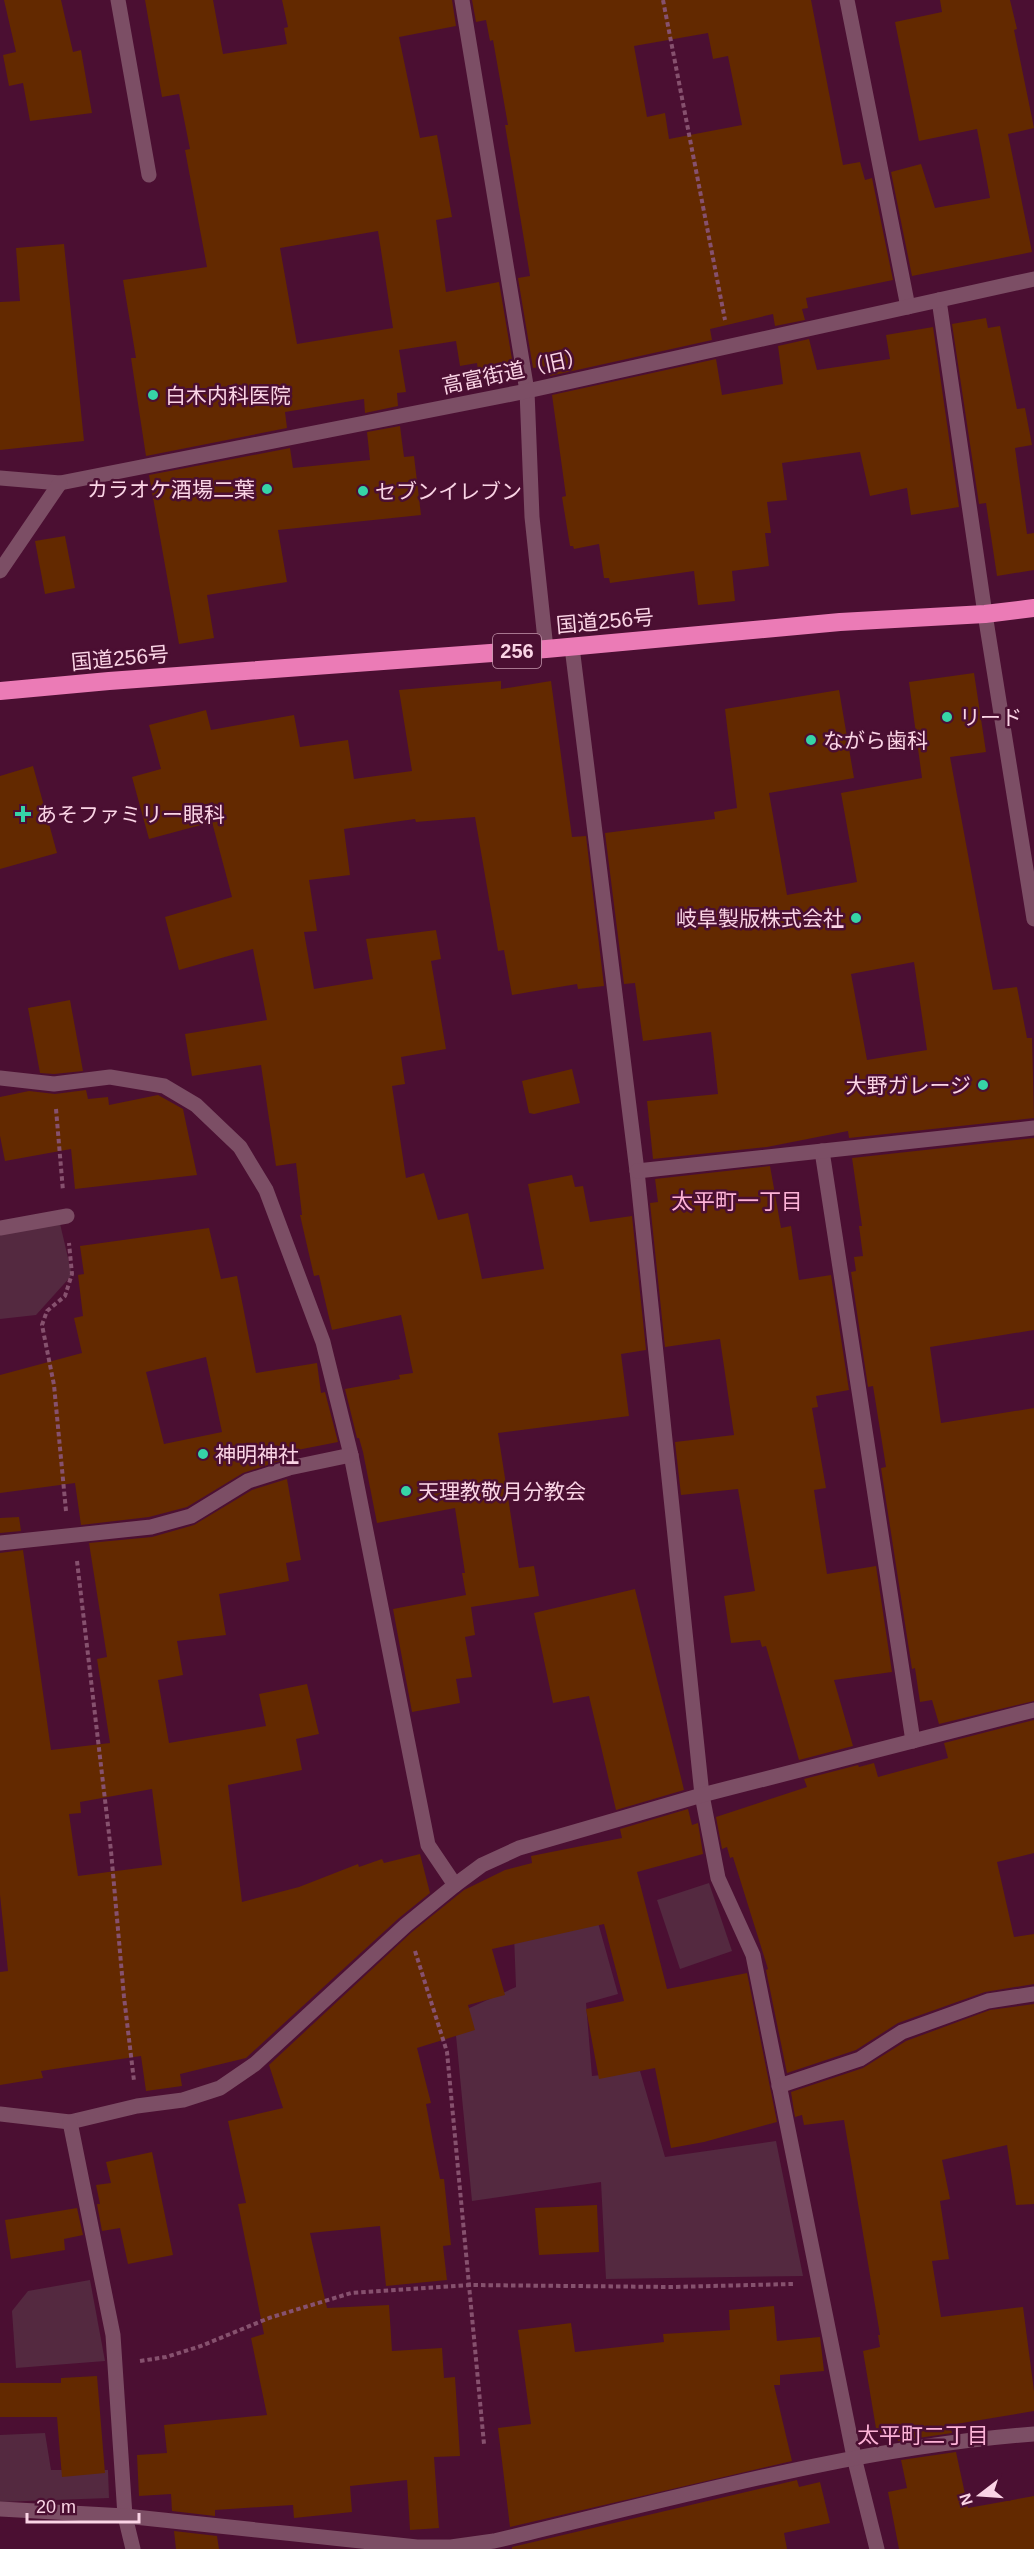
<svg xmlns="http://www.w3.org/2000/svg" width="1034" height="2549" viewBox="0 0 1034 2549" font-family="Helvetica,'Noto Sans JP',sans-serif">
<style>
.green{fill:#542940}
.building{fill:#632900;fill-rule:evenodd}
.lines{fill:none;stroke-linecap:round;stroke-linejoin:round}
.path{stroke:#86516e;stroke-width:4;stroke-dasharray:4.5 3;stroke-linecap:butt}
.minor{stroke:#7c4e65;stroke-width:15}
.highway{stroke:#eb7bb6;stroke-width:18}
.poi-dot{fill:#36d4a7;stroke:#4b0f32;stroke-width:2}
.labels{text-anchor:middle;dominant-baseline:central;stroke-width:5;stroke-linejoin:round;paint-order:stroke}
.shield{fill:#4b0f32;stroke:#c699af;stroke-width:1.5}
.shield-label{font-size:20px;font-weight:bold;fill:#fad4e5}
.street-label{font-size:21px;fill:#fad4e5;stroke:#4b0f32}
.poi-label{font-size:21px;fill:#fad4e5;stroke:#4b0f32;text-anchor:start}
.neighbourhood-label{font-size:22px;fill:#fdb3d7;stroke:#4b0f32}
</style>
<rect width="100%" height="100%" fill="#4b0f32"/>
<g class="green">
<path d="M58,1215l14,60 -36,40 -36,4v-94z"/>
<path d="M709,1883l23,68 -52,18 -23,-69z"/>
<path d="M595,1912l23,82 -32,9 6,73 48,-5 25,86 111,-16 27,135 -197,3 -5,-97 -129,19 -18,-186 62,-28 -2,-52z"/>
<path d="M90,2280l15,81 -89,7 -4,-57 16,-20z"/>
<path d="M45,2433l6,37h57l1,28 -109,4v-67z"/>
</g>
<g class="building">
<path d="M4,0h57l12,52 8,-2 11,63 -62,8 -7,-38 -14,3 -6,-31 13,-3z"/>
<path d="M145,0h68l10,54 64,-10 -3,-16 4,-1 -6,-27h170l4,26 -57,11 21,101 17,-3 15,82 -16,3 10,72 53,-10 15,89 -35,6 -2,-14 -17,3 -4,-25 -57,9 7,42 -9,1 1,13 -33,7 -1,-14 -79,13 2,16 -141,28 -15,-98h5l-13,-78 84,-13 -22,-117 5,-1 -11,-55 -17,3zM378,231l15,97 -96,16 -17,-96z"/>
<path d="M472,0h339l32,165 17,-3 5,18 7,-2 21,102 -87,18 2,10 -6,1 3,11 -30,6 -2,-12 -63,15 2,11 -162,36 -1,-10 -16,2 -15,-90 12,-2 -25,-151h3l-15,-85 -3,1 -4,-21 -10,2zM708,33l5,26 15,-3 14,69 -73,14 -4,-26 -18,4 -13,-71z"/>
<path d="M940,0h70l7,29 -3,1 20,98 -26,6 24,118 -120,24 -21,-104 30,-8 14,44 55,-10 -13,-69 -58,12 -24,-119 47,-10z"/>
<path d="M64,244l20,197 -84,9v-148l20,-1 -4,-53z"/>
<path d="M986,318l2,10 12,-2 17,83 8,-1 7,37 -17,3 12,86 7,-1v37l-37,6 -11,-73 -7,1 -27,-180z"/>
<path d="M933,327l26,180 -48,8 -4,-27 -37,8 -10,-44 -78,11 5,37 -20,2 4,31h-6l4,33 -37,5 3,30 -37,4 -4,-34 -84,12 -1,-5h-5l-5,-34 -25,5 -1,-3h-3l-8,-49 4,-1 -14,-101 164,-36 6,36 61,-11 -5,-38 31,-7 8,31 73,-11 -4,-24z"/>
<path d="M400,426l4,31 10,-1 7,59 -143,15 9,52 -80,13 7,43 -35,6 -30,-169 141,-27 3,20 77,-8 -3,-28z"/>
<path d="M65,536l10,52 -30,6 -10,-53z"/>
<path d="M974,673l12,79 -36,5 43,233 24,-3 10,51h5l2,80 -185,20 -1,-7 -81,16 -114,12 -6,-58 71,-7 -7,-62 -68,9 -8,-58 -11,1 -19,-151 110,-14 -1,-7 23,-4 -12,-99 114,-19 15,88 -85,15 18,102 70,-13 -16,-89 81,-15 -13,-96zM914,962l13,88 -60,10 -16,-86z"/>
<path d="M501,681v8l50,-8 21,156 14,-1 18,150 -26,3 -1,-5 -65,11 -8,-45 -6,1 -23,-134 -59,5 -1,-3 -71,10 6,46 -41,5 8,51 -13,1 10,57 59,-10 -7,-40 70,-9 5,29 -10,2 15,88 -45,8 4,27 -13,2 14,92 18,-5 14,47 30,-7 14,66 62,-10 -16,-85 44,-9 3,12 8,-1 7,36 42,-6 14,134 -25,4 8,62 -131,17 21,135 15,-2 5,30 -68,11 4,28 -10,2 7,40 -16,2 4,24 -48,9 -19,-103 73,-14 -4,-22h3l-10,-65 -78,15 -14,-71 -4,-14h-2l-12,-49 55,-10 -1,-4 14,-2 -12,-58 -69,15 -13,-55 -5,1 -14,-61h2l-6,-52 -20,3 -15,-101 -69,11 -7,-42 82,-14 -14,-71 -74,21 -14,-53 67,-20 -20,-75 -63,17 -17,-62 29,-8 -12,-44 57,-15 5,20 83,-15 6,32 48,-7 6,39 58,-8 -13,-81z"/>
<path d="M33,766l24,87 -57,16v-93z"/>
<path d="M70,1000l13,71 -29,3 -14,-1 -12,-65z"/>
<path d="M572,1069l8,34 -46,11 -5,-1 -7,-32z"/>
<path d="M86,1090l2,9 20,-2 1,8 49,-10 25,14 14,66 -122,14 -4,-40 -66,12 -5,-25v-39l29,-6 26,3z"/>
<path d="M1034,1138v192l-104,17 11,76 93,-15v293l-95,23 -7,-24 -12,2 -5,-34 -3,1 -31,-201 5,-1 -13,-81 -5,1 -17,-115 5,-1 -2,-14 9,-1 -4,-30h3l-10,-68z"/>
<path d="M770,1166l11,62 10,-2 8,54 32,-5 18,115 -33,6 2,11 -6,1 14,80 -12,2 13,84 49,-8 16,106 -58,8 19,66 -54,14 -33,-114 -4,1 -2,-7 -29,3 -7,-47 31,-5 -17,-102 -57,6 -6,-53 59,-7 -14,-96 -55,8 -15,-144 8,-1 -3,-23z"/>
<path d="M209,1228l12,51 16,-3 19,97 61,-10 4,30 4,-1 13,50 -56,11 1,7 -40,13 -56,34 -38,10 -68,8 -6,-42 -75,10v-118l82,-22 -8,-35 9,-2 -5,-41 6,-1 -4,-28zM206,1357l16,75 -58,12 -18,-72z"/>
<path d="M287,1479l14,81 -15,3 3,18 -70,13 7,41 -49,6 6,34 -25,5 11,63 97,-17 -7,-32 48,-10 12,50 -23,5 6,31 -74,15 14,117 57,-15 59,-23 1,3 23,-8 2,4 36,-9 10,39 -31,25 -153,140 -66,16 2,12 -36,5 -5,-35 -100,15 2,7 -43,7v-113l8,-1 -8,-76v-342l23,-3 28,200 59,-7 -13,-84 10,-2 -18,-114 63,-6 42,-12 58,-35zM152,1789l10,76 -84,11 -9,-62 12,-1 -1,-11z"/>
<path d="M19,1517l2,14 -21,2v-15z"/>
<path d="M635,1589l49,201 -68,20 -27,-114 -36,7 -19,-90z"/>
<path d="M1034,1720v133l-37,9 17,75 20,-3v50l-49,8 -87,31 -42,27 -69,23 -21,-103 2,-1 -35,-112 -3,1 -3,-11 -5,2 -6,-32 91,-30 -3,-8 54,-14 1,2 15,-4 4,14 70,-19 -4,-15z"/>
<path d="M688,1809l4,16 6,-2 5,31 -66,18 30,117 80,-16 30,149 -73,20 -33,6 -16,-80 -56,11 -13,-70 38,-8 -20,-77 -112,25 13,46 -37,10 7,25 -58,18 14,55 -5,1 14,75h4l7,66 -8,1 4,34 -61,6 -6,-60 -70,7 17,75 62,-3 3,46 50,-3 2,30 11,-1 5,79 -26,1 5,71 -29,2 -3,-50 -57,6 2,26 -58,6 -1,-13 -78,5v6l-43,-5 -1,-17 -32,2 -2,-41 30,-2 -3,-28 103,-10 -16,-77 13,-4 -26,-130 8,-1 -18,-82 55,-13 -14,-43 143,-133 52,-42 41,-20 27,-7 -1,-7 91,-18 -2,-9z"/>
<path d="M1034,2004v200l-18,1 -9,-60 -65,15 8,39 -10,2 9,58 -17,2 9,56 82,-10 11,84v20l-84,14 2,8 -54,8 -2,-10 -19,3 -14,-83 17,-4 -2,-12h2l-36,-215 -40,5 -2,-10 -7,2 -4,-25 72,-24 43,-27 84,-31z"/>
<path d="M152,2152l21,103 -45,9 -8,-36 -18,3 -5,-27h3l-4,-19 15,-2 -5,-21z"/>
<path d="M597,2205l2,47 -60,3 -4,-47z"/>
<path d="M77,2208l6,27 -19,4 1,11 -54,9 -6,-39z"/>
<path d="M774,2306l3,35 43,-4 1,8 3,26 -44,4v10h-6l18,76 -282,66 -12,-99 33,-4 -13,-94 53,-7 4,29 89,-10 -1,-8 67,-4 -1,-20z"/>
<path d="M97,2376l8,97 -43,4 -5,-60h-57v-34h61v-5z"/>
<path d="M956,2452l12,56 66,-12v53h-135l-11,-57 19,-4 -6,-28z"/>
<path d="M797,2480l2,7 21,-5 10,41 -46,10 3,16h-275v-2z"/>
<path d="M174,2531l43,5 2,13h-43z"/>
</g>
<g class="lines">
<g class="path">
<path d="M663,0l62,320"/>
<path d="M56,1109l7,82"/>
<path d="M66,1511l-12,-126 -12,-60 5,-14 18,-15 7,-22 -3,-31"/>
<path d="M77,1561l34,290 13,146 10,84"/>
<path d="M415,1951l32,101 37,392"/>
<path d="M140,2361l26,-4 35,-11 68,-28 82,-25 119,-8 202,2 121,-3"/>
</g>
<g class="minor">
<path d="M118,0l31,175"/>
<path d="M462,0l65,391 5,126 14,132"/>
<path d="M847,0l61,307"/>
<path d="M939,300l46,314 49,305"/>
<path d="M0,478l60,5 467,-92 507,-112"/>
<path d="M0,571l60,-88"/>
<path d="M572,647l65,524 65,624 16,83 35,77 101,502 23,92"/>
<path d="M0,1078l54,6 56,-7 54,9 32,19 44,42 26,43 57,152 28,113 77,390 27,40"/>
<path d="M822,1151l91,590"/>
<path d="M637,1171l397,-43"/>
<path d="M0,1228l67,-12"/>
<path d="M0,1543l151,-16 40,-11 57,-35 41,-13 62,-13"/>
<path d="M779,2086l81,-27 42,-27 86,-31 46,-7"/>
<path d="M0,2114l70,8 67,-16 46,-6 37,-12 35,-24 151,-139 49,-40 27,-20 37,-17 183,-53 332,-85"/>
<path d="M70,2122l43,213 12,181 8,33"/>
<path d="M0,2509l125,7 292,31h34l43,-6c178,-42 357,-93 540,-107"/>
</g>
<path class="highway" d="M0,691l109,-10 437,-32 294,-27 145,-8 49,-6"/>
</g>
<g class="poi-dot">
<circle cx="153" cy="395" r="6"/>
<circle cx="267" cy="489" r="6"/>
<circle cx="363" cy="491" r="6"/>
<circle cx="947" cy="717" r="6"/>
<circle cx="811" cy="740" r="6"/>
<path d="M20 805h6v6h6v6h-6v6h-6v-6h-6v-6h6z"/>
<circle cx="856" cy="918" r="6"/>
<circle cx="983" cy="1085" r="6"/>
<circle cx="203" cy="1454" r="6"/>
<circle cx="406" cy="1491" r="6"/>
</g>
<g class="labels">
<rect class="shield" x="493" y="634" width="48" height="34" rx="4.5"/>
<g class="shield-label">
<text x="517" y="651">256</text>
</g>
<g class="street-label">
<text transform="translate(514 371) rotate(-12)">高富街道（旧）</text>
<text transform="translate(605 621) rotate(-5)">国道256号</text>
<text transform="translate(120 658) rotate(-5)">国道256号</text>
</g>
<g class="poi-label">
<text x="165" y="395">白木内科医院</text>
<text x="255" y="489" text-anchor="end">カラオケ酒場二葉</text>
<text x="375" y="491">セブンイレブン</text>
<text x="959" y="717">リード</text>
<text x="823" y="740">ながら歯科</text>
<text x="36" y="814">あそファミリー眼科</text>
<text x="844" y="918" text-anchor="end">岐阜製版株式会社</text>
<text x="971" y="1085" text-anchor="end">大野ガレージ</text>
<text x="215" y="1454">神明神社</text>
<text x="418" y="1491">天理教敬月分教会</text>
</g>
<g class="neighbourhood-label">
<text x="737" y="1201">太平町一丁目</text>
<text x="923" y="2435">太平町二丁目</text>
</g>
</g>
<g transform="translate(980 2495) rotate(253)" stroke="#4b0f32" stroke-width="4.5" paint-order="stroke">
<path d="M0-4.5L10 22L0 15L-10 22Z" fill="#fad4e5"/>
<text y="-9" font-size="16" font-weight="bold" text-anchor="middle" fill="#fad4e5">N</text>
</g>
<path d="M27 2513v9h112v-9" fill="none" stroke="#fad4e5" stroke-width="3"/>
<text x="36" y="2513" font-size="18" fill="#fad4e5" stroke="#4b0f32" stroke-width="4.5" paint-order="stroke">20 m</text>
</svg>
